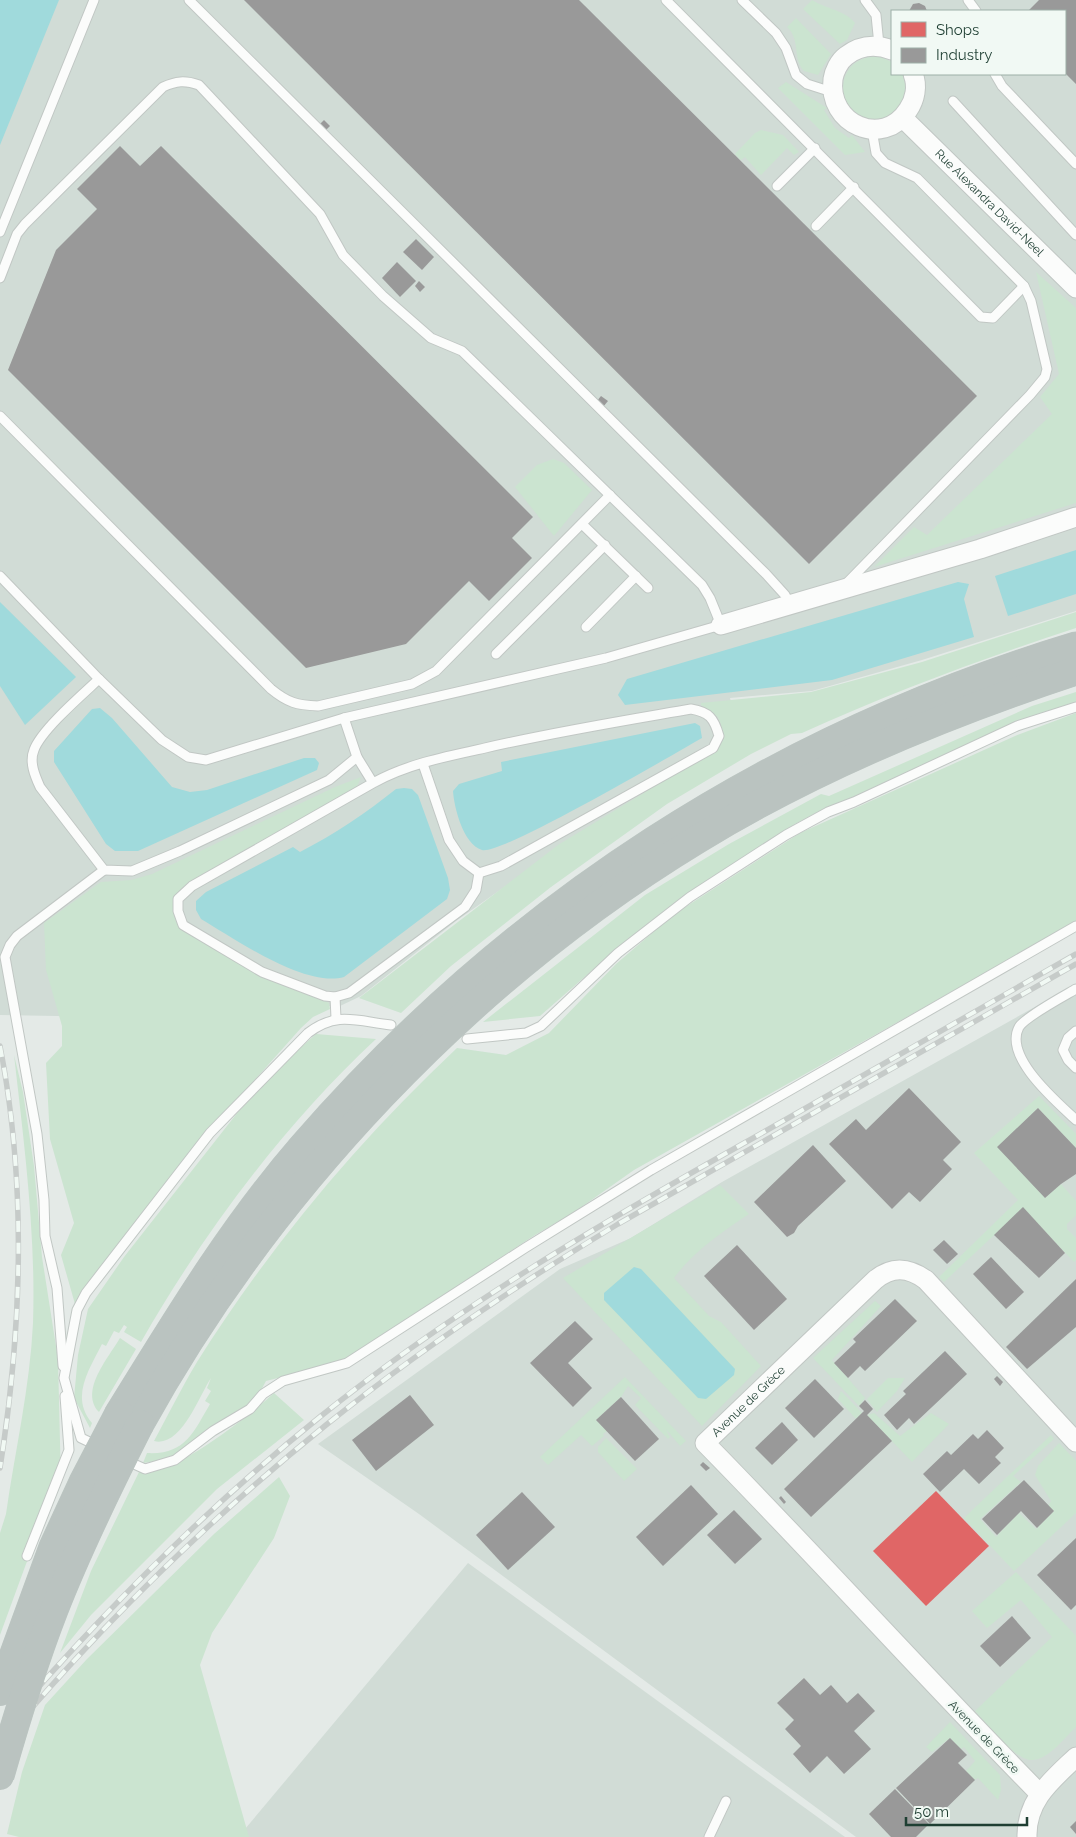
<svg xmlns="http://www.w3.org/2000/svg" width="1076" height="1837" viewBox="0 0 1076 1837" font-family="Raleway,sans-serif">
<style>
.built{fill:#d1dcd6;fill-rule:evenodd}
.green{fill:#cbe4d0}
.water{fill:#a0dadc}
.shops{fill:#e06666}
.industry{fill:#999}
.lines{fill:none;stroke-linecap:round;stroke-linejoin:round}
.lane-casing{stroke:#c1c7c4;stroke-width:11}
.street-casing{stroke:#c1c7c4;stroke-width:21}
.highway-casing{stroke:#bcc6c2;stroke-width:29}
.lane{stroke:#fbfcfb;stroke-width:9}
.street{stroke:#fbfcfb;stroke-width:19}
.highway{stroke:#bac3c0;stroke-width:28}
.rail-casing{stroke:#c6cbc9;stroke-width:5.5}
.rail{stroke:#f1f9f4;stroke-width:4;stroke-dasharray:11;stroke-linecap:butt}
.highway-bridge-casing{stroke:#bcc6c2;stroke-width:29;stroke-linecap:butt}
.highway-bridge{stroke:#bac3c0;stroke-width:28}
.labels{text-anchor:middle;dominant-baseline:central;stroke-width:5;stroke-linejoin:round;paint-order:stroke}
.street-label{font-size:12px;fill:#1f3f33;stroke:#f1f9f4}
</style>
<rect width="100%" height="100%" fill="#e4eae7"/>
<g class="built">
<path d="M0,0h1076v611l-154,49 -110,31 -82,7 12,47 -182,103 -104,73 -95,75 -21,10h-10l-46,14 -284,-5zM892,11h173v63h-173z"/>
<path d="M1076,984v853h-220l-437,-323 -101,-70 242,-175 71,-31 91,-56z"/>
<path d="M468,1563l377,274h-598l-2,-8z"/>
</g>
<g class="green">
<path d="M812,0c14,9 33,10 43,23l-8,17 -7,4 -37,-35z"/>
<path d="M796,18l35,36 -13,21 -14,-4c-12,-13 -3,-31 -17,-44z"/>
<path d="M878,56l14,6v12h10c5,11 5,23 -2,33 -5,6 -12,10 -20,12 -42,9 -55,-61 -2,-63z"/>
<path d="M786,82l41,26 -3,2 11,18 14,10 3,-3 13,17 -20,3 -67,-67z"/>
<path d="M761,130l22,5 16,17 -5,3 -7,-7 -26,27 -16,-18 -4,3 -6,-6 20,-21z"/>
<path d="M1036,272l40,36v195l-202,64 40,-40 13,8 125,-121 -12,-17 19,-23z"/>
<path d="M553,459l11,4 28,27 -38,46 -39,-49 22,-22z"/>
<path d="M1076,612v16c-95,31 -183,64 -274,105l-11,1 -40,20 -84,50 -116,83 -100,79 -50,47 -42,-15 199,-153 158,-96c8,-24 9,-31 -15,-44v-2l110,-11 111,-30z"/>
<path d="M1076,692v12l-232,98 -17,5 -32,17 -88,57 -87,65 -80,70 -57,6 162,-127 84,-51 92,-50 8,2 203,-90z"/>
<path d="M1076,713v209l-442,248 -61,43 -38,22 -183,121 -35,12 -51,13 -7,13 -17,18 -65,42 -13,6 -21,3 4,-10c38,2 46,-20 63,-49l-5,-3 6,-10 -4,-3 4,-10c-12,18 -30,70 -57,63 14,-26 28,-54 43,-79 73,-116 161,-221 260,-314l49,7 43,-22 67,-69 57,-49 127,-82 215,-97z"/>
<path d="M361,777l-4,10 -175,102c-11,11 -12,29 0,40 8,8 21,12 30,17 38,22 77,39 117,57l1,6 -17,8 -12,11 -106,119 -73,92 -47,65 -14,-49 13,-32 -24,-84 -4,-76 16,-17v-20l-16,-56 -2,-47 57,-41 30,-2 21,-6 183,-87z"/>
<path d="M316,1034l60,5c-93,87 -172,193 -235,303l-17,-10 3,-5 -3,-2 -5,8 -5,-2 -8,15 -4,-2c-13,26 -32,53 -10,79l-2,5 -16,-30 4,-43 10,-46 36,-52 114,-145 61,-63z"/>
<path d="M14,1055l9,37 11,74 8,91 16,102 3,124 -35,81 -26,71v-102l6,-19c9,-63 24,-127 27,-191 3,-89 -9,-180 -19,-268z"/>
<path d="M1039,1096l37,38v14l-38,-40 -40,39 47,51 16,-14 15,17v14l-9,9v5l9,9v22l-2,2 -51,-54 -79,74 -5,-5 79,-77 -44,-47z"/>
<path d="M720,1185l29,29c-27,18 -56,38 -75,64l35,38 12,6 40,44 -59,60 -139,-148z"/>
<path d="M875,1301l6,5 -49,54 33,38 -6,8 -46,-48z"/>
<path d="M120,1338l16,11 -37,63c-20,-21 10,-55 21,-74z"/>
<path d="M625,1377l61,64 -6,5 -14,-17 4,8 -2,2 -33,-34 6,-7 -13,-12 -7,11 -25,23 11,11 -4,3 1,2 -12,10 -11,-11 -33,30 -8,-8z"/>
<path d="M888,1378h17l-8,13 -20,21 -10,-13z"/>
<path d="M841,1391l21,22 -6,6 -18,-20z"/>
<path d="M274,1393l30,27 -87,69 -126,126 -31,38 31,-82 48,-99c31,7 111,-57 135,-79z"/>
<path d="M874,1413l26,23 31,-23 18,11 -37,38 -45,-47z"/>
<path d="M1051,1435l3,4 -41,37 8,6 -41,37 16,18 23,-24 17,16 18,-18 -6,-5 3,-5 -16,-26 3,-9 21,-23 17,18v52l-62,58 -50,-53z"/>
<path d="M606,1438l31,31 -13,12 -26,-29v-5z"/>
<path d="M279,1477l11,19 -16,42 -62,95 -12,32 49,172h-230l-12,-3 15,-62 23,-67 42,-46 127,-125z"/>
<path d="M1016,1572l60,64v91c-11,10 -27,32 -43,33 -17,2 -47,-37 -58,-49l77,-74 -31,-37 -34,28 -15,-17z"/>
<path d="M950,1722l50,53 1,15 -3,10 -20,-22 -4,2 -8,-9 9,-10 -11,-14 -3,2 -11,-11 -18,14 -6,-5z"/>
</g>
<g class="water">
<path d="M0,0h59l-59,145z"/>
<path d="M1076,550v44l-68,22 -13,-40z"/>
<path d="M958,582l11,2 -5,15 10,38 -142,43 -207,25 -7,-10 9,-16z"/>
<path d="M0,602l76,75 -51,48 -25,-39z"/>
<path d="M100,708l12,10 60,69 18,5 17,-2 97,-32h11l4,5 -2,7 -179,81h-23l-9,-7 -52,-82v-11l38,-42z"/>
<path d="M695,723l5,3 2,12c-28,16 -202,118 -220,112 -19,-6 -28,-43 -29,-59l6,-7 43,-13 -1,-9z"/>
<path d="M404,788l8,1 6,6 30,83 2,12 -3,9 -103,78c-39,11 -109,-38 -143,-58l-5,-9v-9l10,-9 87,-45 7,5c35,-18 66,-39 96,-63z"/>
<path d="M634,1267l7,2 94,100 -1,6 -28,24 -8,-1 -94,-98v-7z"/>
</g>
<path class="shops" d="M936,1491l53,55 -63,60 -53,-55z"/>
<g class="industry">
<path d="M244,0h335l398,396 -168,168z"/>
<path d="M1039,0h37v84l-11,-11v-62h-37z"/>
<path d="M919,3l6,3 2,5h-18l4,-7z"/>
<path d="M324,120l6,6 -4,4 -7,-5z"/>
<path d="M120,146l20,20 21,-20 372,371 -21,21 20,20 -43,43 -20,-20 -63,63 -100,24 -298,-298 48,-120 41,-41 -20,-20z"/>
<path d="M416,239l18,18 -12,13 -19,-18z"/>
<path d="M397,262l19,19 -16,16 -18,-19z"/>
<path d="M419,281l6,6 -5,5 -5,-6z"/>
<path d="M601,396l7,5 -5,6 -6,-6z"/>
<path d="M909,1088l52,54 -18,18 9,9 -32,33 -11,-10 -17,17 -63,-65 27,-25 10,11z"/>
<path d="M1038,1108l38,40v26l-15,10 -16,14 -48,-51z"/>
<path d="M813,1145l33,36 -48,45 -4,7 -7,4 -33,-35z"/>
<path d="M1023,1207l42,46 -26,25 -45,-43z"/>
<path d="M944,1240l14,14 -11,10 -14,-14z"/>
<path d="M737,1245l50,54 -33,31 -50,-54z"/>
<path d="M991,1257l33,35 -18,17 -33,-35z"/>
<path d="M1076,1279v48l-49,42 -21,-22z"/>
<path d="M895,1299l22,22 -52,50 -5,-5 -12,12 -14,-15 22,-21 -3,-3z"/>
<path d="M575,1321l18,18 -25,24 24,25 -19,19 -43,-44z"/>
<path d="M945,1351l22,23 -53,50 -5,-6 -12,12 -13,-15 22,-21 -3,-3z"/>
<path d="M997,1376l6,6 -3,4 -6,-7z"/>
<path d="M815,1379l29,30 -30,29 -29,-30z"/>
<path d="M410,1395l24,30 -58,46 -24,-31z"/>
<path d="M621,1397l38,42 -24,22 -39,-41z"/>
<path d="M865,1400l8,9 -6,6 25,26 -81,76 -27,-28 80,-78 -5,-5z"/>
<path d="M782,1422l16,18 -26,25 -17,-17z"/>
<path d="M987,1430l17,18 -9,9 6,6 -22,21 -15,-15 -24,23 -17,-18 24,-23 4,4 22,-21 5,5z"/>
<path d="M703,1462l7,6 -4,3 -6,-6z"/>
<path d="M1024,1480l30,31 -17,17 -16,-17 -24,24 -15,-16z"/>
<path d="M691,1485l27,29 -55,52 -27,-29z"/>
<path d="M522,1492l33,35 -47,43 -32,-35z"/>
<path d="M781,1496l5,6 -2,2 -5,-6z"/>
<path d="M734,1510l28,29 -27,25 -28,-29z"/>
<path d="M1076,1538v67l-5,5 -34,-35z"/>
<path d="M1012,1616l19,22 -31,29 -20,-21z"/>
<path d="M804,1678l16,17 11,-10 16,18 11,-10 17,18 -21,20 17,18 -27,25 -17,-18 -17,17 -17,-19 8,-8 -16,-17 9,-9 -17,-17z"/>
<path d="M950,1738l17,17 -9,8 17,17 -45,44 -34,-36z"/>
<path d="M895,1789l34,35 -13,13h-25l-22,-23z"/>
<path d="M1076,1821v13l-6,-7z"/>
</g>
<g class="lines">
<g class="lane-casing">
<g id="lane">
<path d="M189,0l577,574 19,21 5,10"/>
<path d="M666,0l315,317 12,1 31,-32"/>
<path d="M742,0l34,33 10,15 10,27 11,9 25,8"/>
<path d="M865,0l11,15 3,30"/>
<path d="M968,0l8,11"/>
<path d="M995,74l7,12 74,78"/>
<path d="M953,101l123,134"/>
<path d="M777,186l38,-38"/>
<path d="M816,226l38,-39"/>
<path d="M0,232l94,-232"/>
<path d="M0,278l17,-44 8,-10 138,-137c13,-6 22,-7 36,-2l121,129 23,41 40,41 48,42 31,13 240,234 8,13 11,27 -115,33 -262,60 -138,42 -18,-3 -26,-17 -63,-61 -99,-103"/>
<path d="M0,416l271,273c17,14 26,16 47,17l94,-22 24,-13 174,-176"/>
<path d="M582,524l66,64"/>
<path d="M845,585l185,-190 15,-18 2,-8 -16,-68 -7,-15 -107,-108 -32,-15 -9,-10 -4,-23"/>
<path d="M586,627l50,-51"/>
<path d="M496,654l109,-109"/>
<path d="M99,679c-16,15 -58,51 -65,71 -5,12 1,26 6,37l64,83 28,1 48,-20 149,-71 28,-23 -13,-39"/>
<path d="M357,757l16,26 -181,103 -14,13v12l5,14 79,47 63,24 10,1 14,-4 116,-86 11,-17 3,-17 22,-7 212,-118 6,-12c-5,-18 -10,-24 -28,-27 -69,12 -137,23 -206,39 -37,8 -78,16 -112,35"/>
<path d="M423,764l26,76 14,21 16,12"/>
<path d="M1076,989c-12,7 -51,28 -57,38 -16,30 38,75 57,93"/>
<path d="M335,997l1,21"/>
<path d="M1076,1031l-8,7 -5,12 5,10 8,8"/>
<path d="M467,1039l59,-6 15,-7 77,-73 72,-56 96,-62 42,-23 26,-10 163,-76 59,-19"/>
<path d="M63,1366l-6,-78 -12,-52 -1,-36 -7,-66 -32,-177 5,-12 7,-9 87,-66"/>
<path d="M98,1446l-17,-8 -17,-60 13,-68 9,-17 124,-160 98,-100c29,-22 48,-12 83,-8"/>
<path d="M125,1460l20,9 30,-9 38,-29 37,-22 13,-15 20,-13 64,-18 178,-115 126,-78 425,-244"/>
<path d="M27,1556l42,-106 -4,-54"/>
<path d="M709,1837l17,-36"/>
</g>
</g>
<g class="street-casing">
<g id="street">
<path d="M892,50c-16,-6 -32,-5 -46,6 -7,5 -12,16 -13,23 -6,45 50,70 75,31 7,-10 10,-24 5,-36"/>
<path id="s1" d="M903,118l173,170"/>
<path d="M721,625l259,-76 96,-32"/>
<path id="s2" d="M1039,1793c-113,-115 -221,-235 -334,-350l170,-163c17,-14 33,-13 51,0l150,162"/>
<path d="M1027,1837c-1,-37 25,-57 49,-80"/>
</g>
</g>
<g class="highway-casing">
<g id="highway">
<path d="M119,1413c57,-92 112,-184 183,-266 208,-240 470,-409 774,-501"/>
<path d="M140,1424c129,-234 329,-446 558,-585 118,-72 247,-125 378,-168"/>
</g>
</g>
<use href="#lane" class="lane"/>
<use href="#street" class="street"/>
<use href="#highway" class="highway"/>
<g class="rail-casing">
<g id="rail">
<path d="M0,1046c27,139 22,283 0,422"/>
<path d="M0,1731c98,-114 204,-221 321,-315 134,-108 284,-195 434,-279 107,-61 214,-122 321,-183"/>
<path d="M0,1745c98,-117 207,-224 326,-320 92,-74 191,-140 292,-201l458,-260"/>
</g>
</g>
<use href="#rail" class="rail"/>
<g class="highway-bridge-casing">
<g id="highway-bridge">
<path d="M0,1692l53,-145 30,-65 36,-69"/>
<path d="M0,1776c16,-56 33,-112 54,-166 25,-64 55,-125 86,-186"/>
</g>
</g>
<use href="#highway-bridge" class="highway-bridge"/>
</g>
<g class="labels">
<g class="street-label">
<text stroke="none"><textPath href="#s1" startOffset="121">Rue Alexandra David-Neel</textPath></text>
<text stroke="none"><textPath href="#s2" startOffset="544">Avenue de Grèce</textPath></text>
<text transform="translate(984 1737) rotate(46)">Avenue de Grèce</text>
</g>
</g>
<rect x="891" y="10" width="175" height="65" fill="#f1f9f4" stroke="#9dafa7"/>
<rect x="901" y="22" width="25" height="15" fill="#e06666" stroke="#9dafa7"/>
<text x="936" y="35" font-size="15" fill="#1f3f33">Shops</text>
<rect x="901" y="48" width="25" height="15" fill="#999999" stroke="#9dafa7"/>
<text x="936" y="60" font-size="15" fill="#1f3f33">Industry</text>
<path d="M906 1817v8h121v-8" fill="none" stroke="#1f3f33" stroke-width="2.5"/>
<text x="914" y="1817" font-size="15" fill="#1f3f33" stroke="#f1f9f4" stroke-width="4" paint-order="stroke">50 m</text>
</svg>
